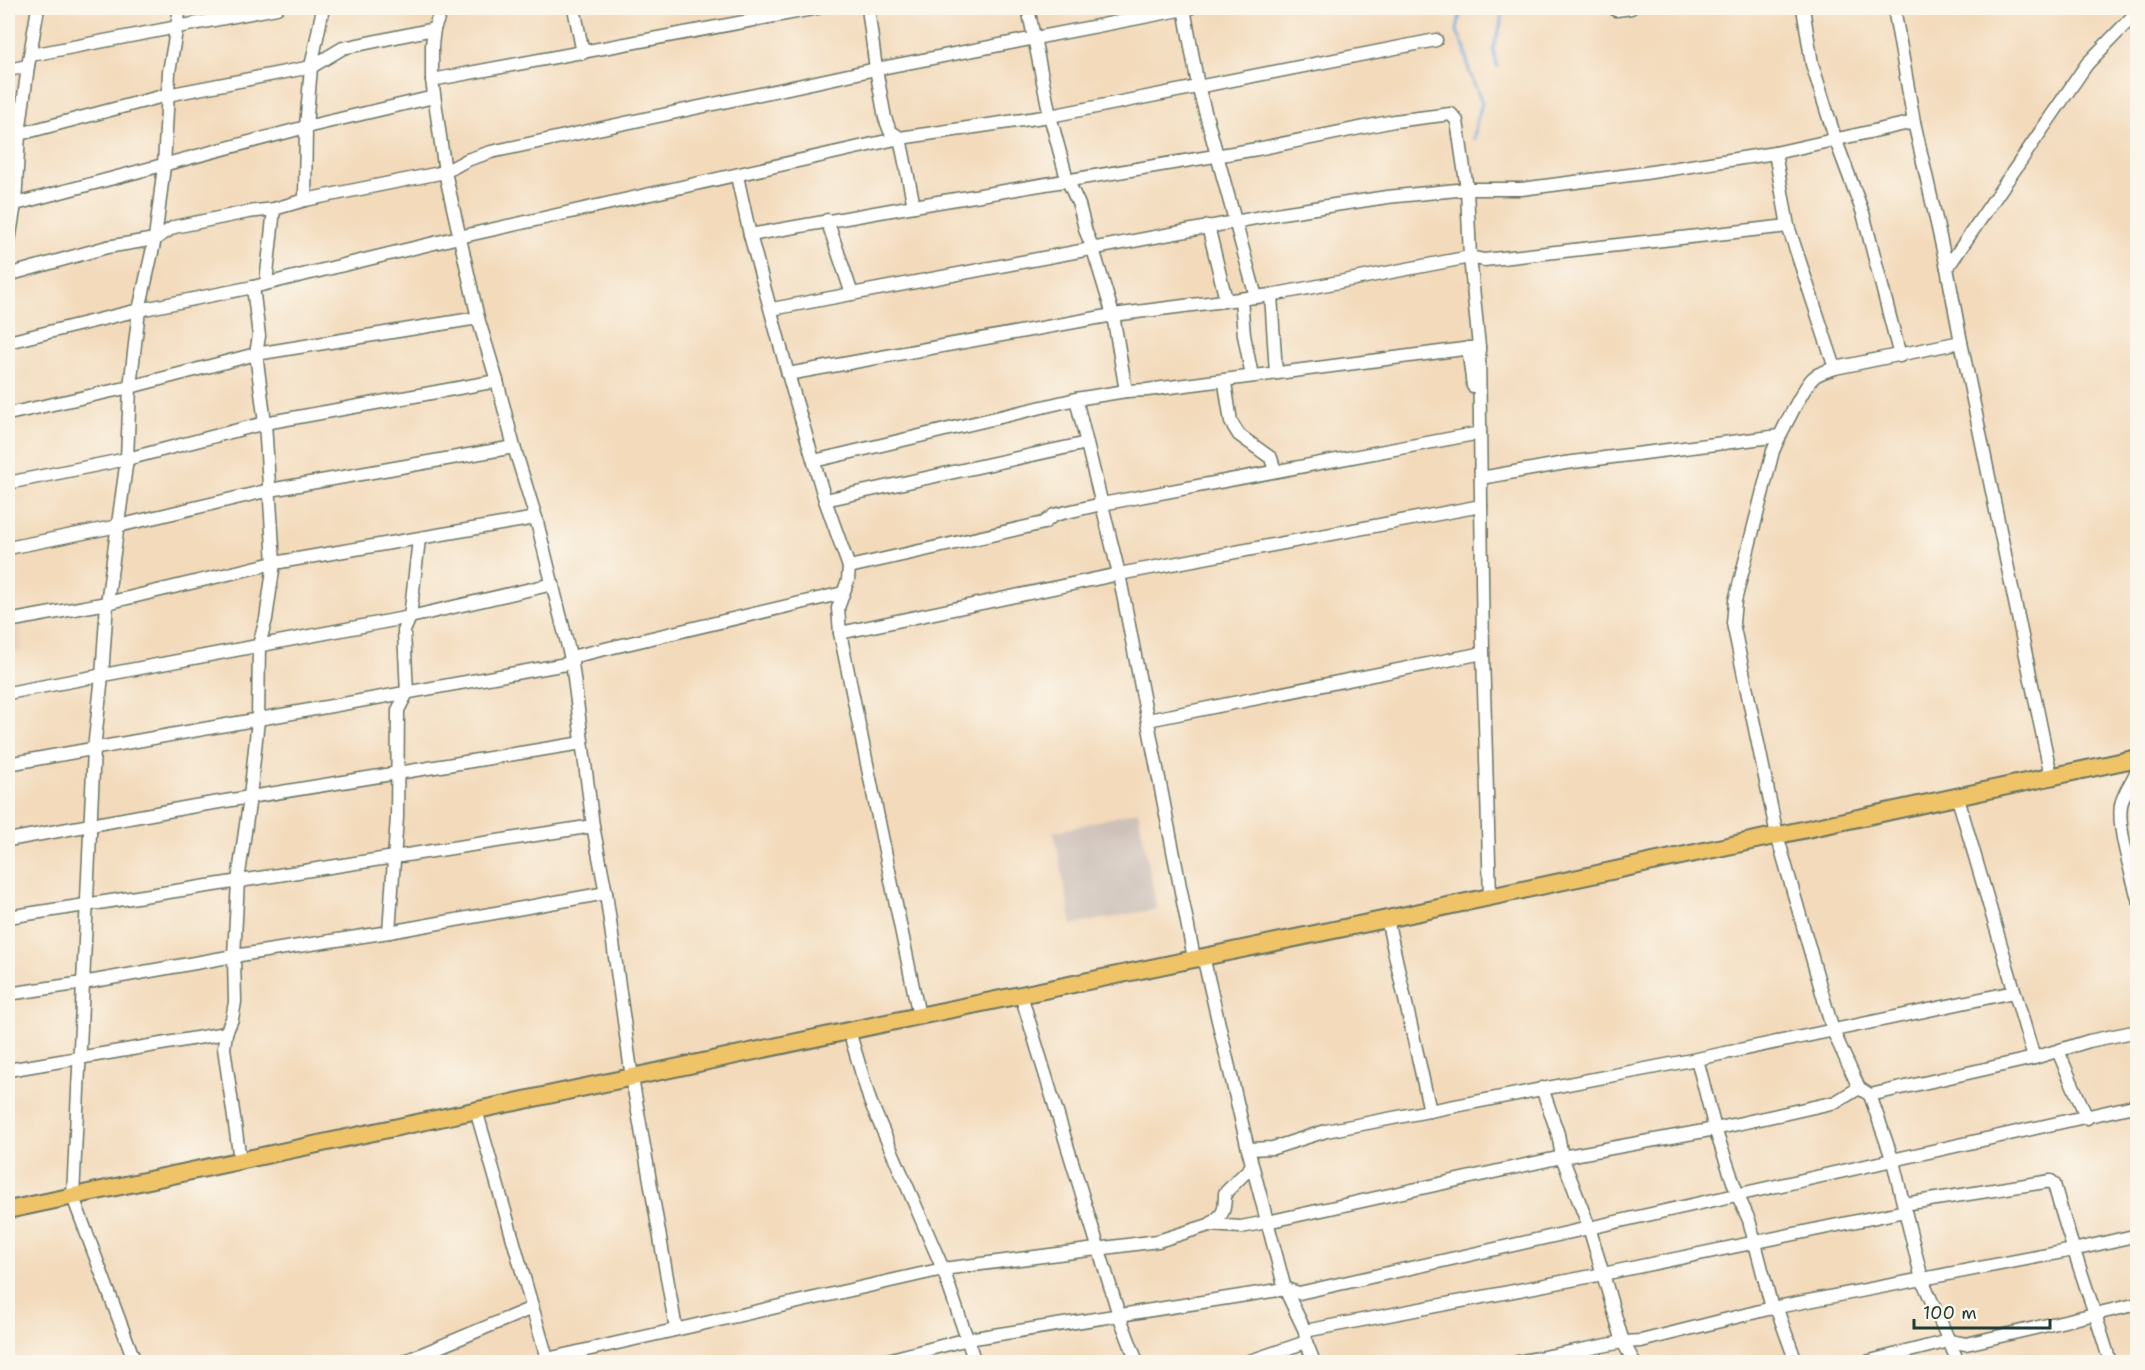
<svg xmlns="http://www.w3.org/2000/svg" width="2145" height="1370" viewBox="0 0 2145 1370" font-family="'Shantell Sans',sans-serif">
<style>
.built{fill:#e9cfb8}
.industrial{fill:#cec1ba}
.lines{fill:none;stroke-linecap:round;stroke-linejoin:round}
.stream{stroke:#6aa0d7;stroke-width:3}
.minor-casing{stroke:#697463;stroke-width:15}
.major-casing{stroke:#697463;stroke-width:20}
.minor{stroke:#fff;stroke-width:12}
.major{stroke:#efc469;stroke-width:16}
</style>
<rect width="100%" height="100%" fill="#fbf7ec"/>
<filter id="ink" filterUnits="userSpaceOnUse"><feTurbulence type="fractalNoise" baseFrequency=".0167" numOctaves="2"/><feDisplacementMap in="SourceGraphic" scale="12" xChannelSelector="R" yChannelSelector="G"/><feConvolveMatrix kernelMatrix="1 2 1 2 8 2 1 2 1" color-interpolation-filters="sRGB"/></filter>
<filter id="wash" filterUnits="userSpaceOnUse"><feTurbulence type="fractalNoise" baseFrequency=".008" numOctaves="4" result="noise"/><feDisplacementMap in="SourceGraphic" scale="24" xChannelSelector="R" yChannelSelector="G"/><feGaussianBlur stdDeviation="1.35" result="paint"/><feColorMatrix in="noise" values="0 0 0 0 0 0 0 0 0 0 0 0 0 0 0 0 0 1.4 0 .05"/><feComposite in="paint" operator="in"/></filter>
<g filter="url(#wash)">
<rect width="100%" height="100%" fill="#f3dabb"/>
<path class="built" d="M21,624l1,27 -14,3v-27z"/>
<path class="industrial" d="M1138,811l19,98 -85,16 -18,-93z"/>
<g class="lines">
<g class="stream">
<path d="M1461,8l-4,23 8,18 4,22 13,32 -6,20 -2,16"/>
<path d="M1497,66l-4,-17 7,-22 3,-19"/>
</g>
</g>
</g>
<g filter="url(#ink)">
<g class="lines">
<g class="minor-casing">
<g id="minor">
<path d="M442,8l-8,21 -2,16v35l13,92 33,146 19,63 17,66 22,71 36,145 21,163 13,67 26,185 44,251"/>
<path d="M574,8l9,45"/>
<path d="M868,8l8,61 9,49 5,13 10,7 150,-22 386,-76"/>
<path d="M1028,8l22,108 17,63 12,26 7,27 7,17 20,66 13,76"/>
<path d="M1184,8l14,78 58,211"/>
<path d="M1803,8l9,56 24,77 27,72 37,143"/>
<path d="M1894,8l20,114 33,146 14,74 90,434"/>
<path d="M1616,10l15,-2"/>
<path d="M31,55l246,-47"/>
<path d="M8,70l20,-4"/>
<path d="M432,80l386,-72"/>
<path d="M8,137l159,-42 144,-28 32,-19 91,-19"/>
<path d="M1775,153l13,73 47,142"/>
<path d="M737,176l13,59 38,139 37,126 24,67 -1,13 -10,28 2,25 79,383"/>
<path d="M305,200l1,-73 5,-60 12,-59"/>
<path d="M8,206l298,-79 128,-30"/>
<path d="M827,220l25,74"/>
<path d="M1208,226l18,74"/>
<path d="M750,235l164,-29"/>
<path d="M8,247l7,-43 4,-70 9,-68 10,-58"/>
<path d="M1947,268l140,-204 51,-53"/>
<path d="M8,275l99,-28 48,-8 19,-12 74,-15 26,-3 31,-9 140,-28 22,-12 24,-8 385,-83 314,-61"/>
<path d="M266,283l8,-74"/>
<path d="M1271,295l5,78"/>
<path d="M1241,299l3,36 8,41"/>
<path d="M772,309l510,-96 105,-16 80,-8h54l124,-16 130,-20 139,-31"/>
<path d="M8,342l131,-32 114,-23 206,-50 441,-99 14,68 343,-57 137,-28 57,-7 6,7 10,68 3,68 9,90 4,306 7,244"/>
<path d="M1468,348l5,38"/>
<path d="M788,374l325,-59 158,-20 199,-38 14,3 18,-2 286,-32"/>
<path d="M1225,383l6,39 8,13 32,23 4,13"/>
<path d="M1076,399l43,175 75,384"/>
<path d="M8,414l122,-27 126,-33 222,-36"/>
<path d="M814,461l262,-62 50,-8 21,-1 332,-43"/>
<path d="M1481,478l84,-15 214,-27"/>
<path d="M8,483l119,-24 138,-36 232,-42"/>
<path d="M825,500l262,-57"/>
<path d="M8,548l110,-22 152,-36 244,-43"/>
<path d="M849,567l195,-44 10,-8 48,-11 378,-71"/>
<path d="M8,621l99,-18 167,-40 262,-45"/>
<path d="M840,633l279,-59 362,-68"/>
<path d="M571,657l272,-64"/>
<path d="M8,693l402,-76 143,-33"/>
<path d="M1148,720l335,-67"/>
<path d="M8,764l564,-101"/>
<path d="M2138,767c-4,14 -14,23 -17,38 -4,24 11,69 17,94"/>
<path d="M1957,795l77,263"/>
<path d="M8,840l187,-34 387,-63"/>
<path d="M8,917l585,-91"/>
<path d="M1387,919l43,192"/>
<path d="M389,932l8,-115 1,-107 9,-17 -3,-62 6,-14 9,-78"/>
<path d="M1203,956l45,193 37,140 20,42 1,11 8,20"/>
<path d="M8,994l75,-11 151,-27 155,-24 217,-39"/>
<path d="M1021,995l98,320 18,47"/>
<path d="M849,1031l21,70 73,168 32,93"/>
<path d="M2058,1051l29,67"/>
<path d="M1697,1059l18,70 23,67 11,24 23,88 6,4 18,50"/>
<path d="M8,1070l218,-37"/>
<path d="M1542,1088l16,46 4,23 27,70 34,115 11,20"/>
<path d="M1859,1088l-26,-57 -56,-196 -44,-212 2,-22 38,-150c6,-14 31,-65 40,-73 6,-6 15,-7 22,-10l126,-26"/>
<path d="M1870,1095l23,66 12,50"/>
<path d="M476,1110l72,252"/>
<path d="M1248,1149l25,-1 53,-17 371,-72 317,-67"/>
<path d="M240,1160l-16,-112 2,-15 6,-14 3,-17 -1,-46 4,-75 12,-84 8,-77 1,-75 7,-26 8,-56 -9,-140 -9,-69 3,-18 -6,-49"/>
<path d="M1904,1204l147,-23 3,3c16,61 39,119 56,178"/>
<path d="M1209,1225c15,-11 16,-13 16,-32l27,-27"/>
<path d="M1305,1331l298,-57 302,-63 17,68 36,83"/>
<path d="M547,1359l396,-90 215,-28 51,-16 32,2 26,-5 295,-65 153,-28 121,-27 23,-14 11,7 164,-37 55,-17 49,-10"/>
<path d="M135,1362l-62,-165 21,-448 8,-73 5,-73 20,-144 3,-72 9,-77 16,-71 9,-73 5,-94 11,-64"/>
<path d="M403,1362l129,-54"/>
<path d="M880,1362l88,-23 317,-50 14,4 839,-188"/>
<path d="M1247,1362l59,-20"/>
<path d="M1517,1362l106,-20 18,-1 131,-33 301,-58 65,-15"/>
<path d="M1866,1362l83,-21 17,3 172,-40"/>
</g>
</g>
<g class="major-casing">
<path id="major" d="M8,1210l911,-194 468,-97 751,-161"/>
</g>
<use href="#minor" class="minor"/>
<use href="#major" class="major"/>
</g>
</g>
<rect width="2145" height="1370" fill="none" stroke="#fbf7ec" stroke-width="30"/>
<path d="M1914 1319v9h136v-9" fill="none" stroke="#1f3d34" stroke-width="3"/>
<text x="1923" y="1319" font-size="18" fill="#1f3d34" stroke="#fbf7ec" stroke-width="4.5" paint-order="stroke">100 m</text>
</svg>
